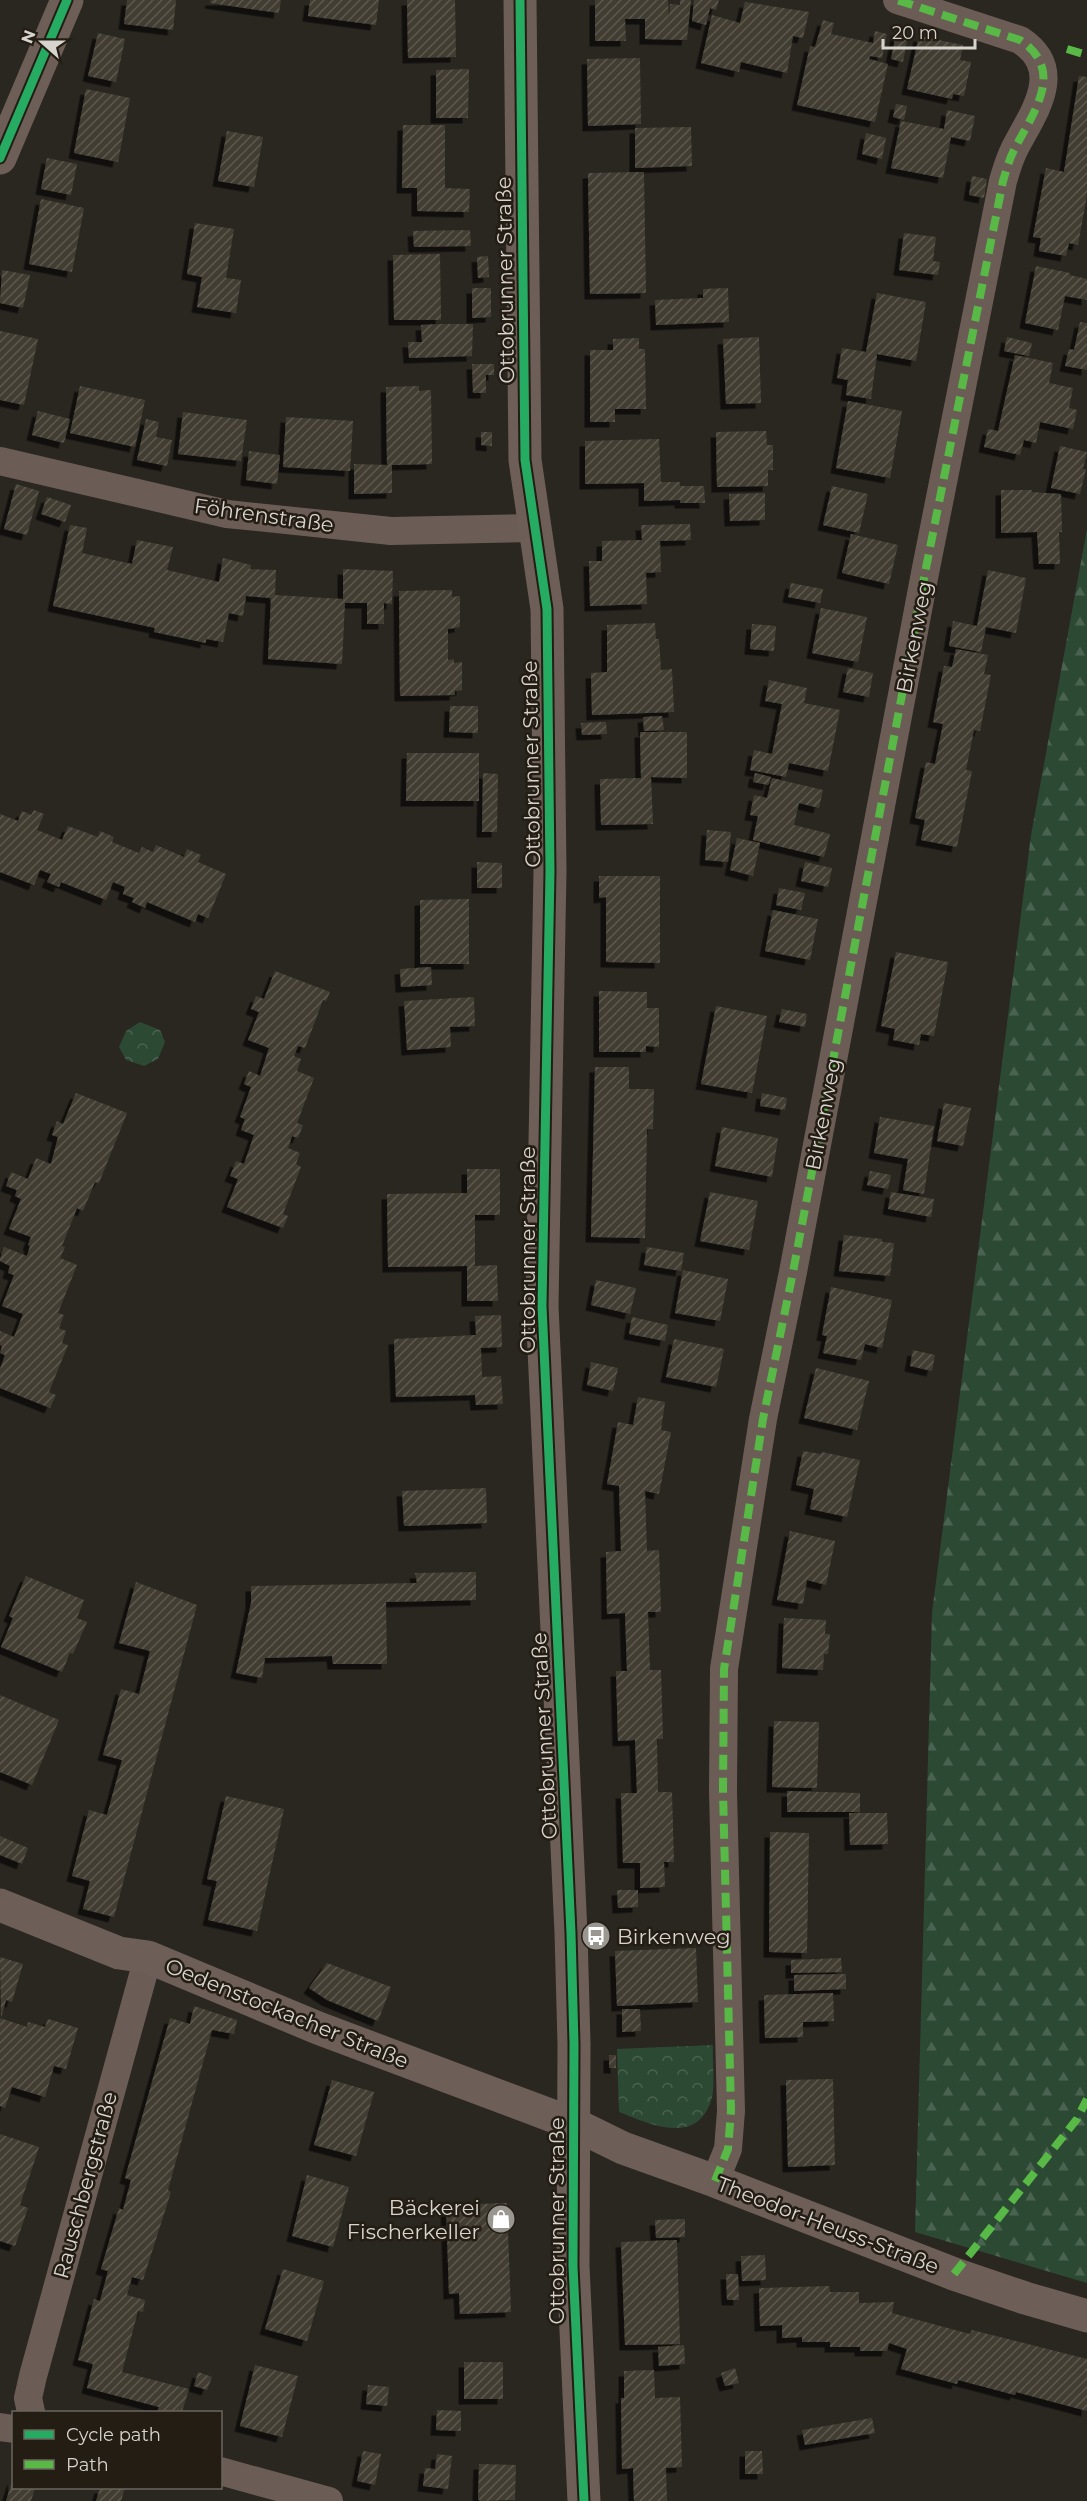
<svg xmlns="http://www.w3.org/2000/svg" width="1087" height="2501" viewBox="0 0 1087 2501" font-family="Montserrat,sans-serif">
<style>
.forest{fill:url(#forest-firs)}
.park{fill:url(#park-crowns)}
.building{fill:url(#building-hatch);filter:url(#shadow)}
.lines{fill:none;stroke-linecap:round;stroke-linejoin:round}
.street{stroke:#6b5d56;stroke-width:28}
.secondary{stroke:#6d5f57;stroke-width:33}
.quiet{stroke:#58b947;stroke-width:8;stroke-dasharray:15 8;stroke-linecap:butt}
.cycleway-casing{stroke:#231d14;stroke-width:13}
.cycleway{stroke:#26ab63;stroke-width:9}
.labels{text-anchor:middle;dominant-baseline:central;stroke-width:5;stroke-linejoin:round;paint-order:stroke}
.street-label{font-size:21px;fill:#d7d3cd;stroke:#231d14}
.poi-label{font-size:21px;fill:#d7d3cd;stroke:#231d14;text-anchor:start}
</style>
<defs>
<pattern id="forest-firs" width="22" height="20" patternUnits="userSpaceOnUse" patternTransform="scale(1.5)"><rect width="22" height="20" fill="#2c4934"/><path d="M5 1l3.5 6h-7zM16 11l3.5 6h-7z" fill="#4a6250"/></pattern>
<pattern id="park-crowns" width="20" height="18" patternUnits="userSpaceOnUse" patternTransform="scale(1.5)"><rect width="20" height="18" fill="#2c4934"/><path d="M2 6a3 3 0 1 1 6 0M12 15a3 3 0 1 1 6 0" fill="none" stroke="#4a6250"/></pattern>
<pattern id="building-hatch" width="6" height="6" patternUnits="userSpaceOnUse" patternTransform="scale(1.5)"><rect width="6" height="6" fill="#433e32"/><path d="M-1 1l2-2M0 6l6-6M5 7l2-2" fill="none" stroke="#5d594e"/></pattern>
<filter id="shadow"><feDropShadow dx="-5.5" dy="5.5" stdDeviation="0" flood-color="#0009"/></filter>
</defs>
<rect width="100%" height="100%" fill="#2a2620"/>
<path class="forest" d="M1087,529v1754l-172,-51 17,-619 99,-778z"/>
<g class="park">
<path d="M140,1022l20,8 5,12 -7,17 -14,7 -18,-6 -7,-13 7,-16z"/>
<path d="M713,2045c-1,15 3,44 -2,56 -15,45 -62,23 -92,11l-2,-63z"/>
</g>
<g class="building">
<path d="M127,0h49l-3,30 -49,-6z"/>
<path d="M211,0h70l-2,13 -69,-10z"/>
<path d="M310,0h69l-3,25 -68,-9z"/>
<path d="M407,0h48l1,57 -48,1z"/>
<path d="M595,0h73l1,18 1,-14 10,1v-5h11l-4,40 -42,-1v-20h-20l1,22h-31z"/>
<path d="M694,0h25l-3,10 -6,-2 -4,17 -14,-4z"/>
<path d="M745,2l64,10 -6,26 -10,-2 -6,37 -46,-11 -2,10 -38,-9 11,-48 28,8z"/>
<path d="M823,20l11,3 -3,11 42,9 2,-12 12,3 -5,24 -12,-2 -1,3 19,5 -13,58 -78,-17 13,-59 5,1z"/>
<path d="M98,33l27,6 -9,43 -28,-6z"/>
<path d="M896,34l12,2 -5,26 -12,-3z"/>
<path d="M919,36l44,9 -3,15 11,2 -7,34 -11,-2 -1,5 -45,-10z"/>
<path d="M640,58l1,66 -53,2 -1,-67z"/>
<path d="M469,69l-1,49h-32v-48z"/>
<path d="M1079,76l8,1v118l-9,50 -9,-2 -3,13 -27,-5 2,-13 -8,-1 13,-69 18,4z"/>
<path d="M86,89l44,9 -12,64 -44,-9z"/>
<path d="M896,104l11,2 -3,14 -11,-3z"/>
<path d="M947,110l28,6 -5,25 -19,-4 -8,41 -52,-10 10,-47 43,8z"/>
<path d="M403,125h42v63l25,1 -1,23 -52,-1v-23h-15z"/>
<path d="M691,127l1,39 -57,2v-40z"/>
<path d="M227,131l36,6 -9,50 -36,-6z"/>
<path d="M866,133l20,5 -4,21 -20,-5z"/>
<path d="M47,158l30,6 -6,31 -30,-6z"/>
<path d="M644,172l2,121 -56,1 -2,-121z"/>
<path d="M972,176l15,3 -3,19 -15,-3z"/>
<path d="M41,199l43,9 -12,64 -43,-8z"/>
<path d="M195,223l39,6 -8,49 15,2 -5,33 -39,-6 5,-30 -15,-3z"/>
<path d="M470,230l1,16 -57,1 -1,-16z"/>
<path d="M904,233l32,4 -3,24 7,1 -2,13 -39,-5z"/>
<path d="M440,254l1,66h-47l-1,-65z"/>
<path d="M488,256l1,21 -11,1 -1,-21z"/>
<path d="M1036,266l34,7v2l17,4v21l-22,-4 -7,34 -33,-7z"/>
<path d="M2,270l28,5 -7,33 -23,-5z"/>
<path d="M472,288h19v29l-19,1z"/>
<path d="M728,288l1,34 -73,3 -1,-25 48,-2v-9z"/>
<path d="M877,293l49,9 -10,59 -39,-7 -6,45 -25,-4 2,-15 -11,-2 5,-30 24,4z"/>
<path d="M1080,322l7,1v47l-22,-4 4,-17 5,1z"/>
<path d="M441,324h32l-1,32 -63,2 -1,-16h14l-1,-17z"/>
<path d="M0,331l38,8 -14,66 -24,-5z"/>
<path d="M759,337l2,66 -35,1 -3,-65z"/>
<path d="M1007,337l25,6 -3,13 -25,-5z"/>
<path d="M639,338v11h6l1,60h-31v13h-25v-72h23v-11z"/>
<path d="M1015,355l38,8 -4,20 24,5 -4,20 8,2 -4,19 -33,-7 -4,21 -12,-3 -4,15 -36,-8 4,-18 10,2z"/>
<path d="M472,364h22v11h-8v18h-13z"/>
<path d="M80,386l65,14 -10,47 -65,-14z"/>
<path d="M419,386v5l12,-1 1,74 -40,1v28l-38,1v-30l33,1 -1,-78z"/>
<path d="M848,401l54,10 -12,67 -54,-10z"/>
<path d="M38,411l32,8 -6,24 -32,-8z"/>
<path d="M183,412l64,8 -6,41 -63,-7z"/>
<path d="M286,417l67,4 -3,50 -67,-4z"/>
<path d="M146,419l13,3 -3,15 16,3 -5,26 -30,-6z"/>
<path d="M766,431l1,14h6v25h-5v16l-51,1 -1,-55z"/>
<path d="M481,432h11v14l-11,-1z"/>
<path d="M659,439l2,43h19v4h24l1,17h-25v-3l-36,1v-18l-59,1v-43z"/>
<path d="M1060,446l27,6 -4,17h3l-6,25 -29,-6z"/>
<path d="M249,451l31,4 -3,29 -31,-4z"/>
<path d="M16,484l23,7 -12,44 -23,-6z"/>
<path d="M832,486l36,8 -9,39 -36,-8z"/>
<path d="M1001,490h31v2l29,2 1,38h-3l1,32h-21l-2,-32 -36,1z"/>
<path d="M765,493v27l-35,1 -1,-27z"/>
<path d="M47,497l24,8 -6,17 -24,-8z"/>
<path d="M690,524l1,16 -31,1 1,31 -15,1 1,31 -57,2 -1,-45h13v-20l40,-1 -1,-15z"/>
<path d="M70,525l17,3 -5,25 50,11 5,-24 36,7 -6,23 52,12 4,-24 28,7 -1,4 26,1 -1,25 68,4v-30l50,2 -1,33 -8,-1v21h-17v-21h-22l-3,61 -74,-5 3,-61 -25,-2 -3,20 -14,-3 -6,29 -17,-3v4l-52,-11 1,-4 -102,-22z"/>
<path d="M851,534l47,11 -9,39 -47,-11z"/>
<path d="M988,570l38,8 -10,55 -30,-6 -5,25 -32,-6 4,-25 24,5z"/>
<path d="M791,583l32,6 -3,14 -32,-6z"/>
<path d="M452,590v7l8,-1v31l-12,2v31l6,-1v4l8,-1v28l-7,1v4l-55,1 -1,-105z"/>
<path d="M821,608l46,9 -9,45 -46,-9z"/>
<path d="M655,623l1,16h3l2,31 11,-1 2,43 -82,3 -1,-42 16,-1v-47z"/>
<path d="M752,624l24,2 -2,25 -24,-2z"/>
<path d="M956,649l32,6 -4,19 7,1 -11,56 -6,-1 -8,40 6,1 -15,76 -36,-7 4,-20 -10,-2 11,-56 9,2 8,-40 -10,-2 11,-56 8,1z"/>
<path d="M848,668l25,5 -4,24 -26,-5z"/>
<path d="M769,680l38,8 -3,15 36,7 -12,61 -39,-8 -3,14 -36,-7 4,-20 18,4 10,-50 -17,-3z"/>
<path d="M450,706h28v27l-29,-1z"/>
<path d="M662,716l2,14 -20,1 -1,-14z"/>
<path d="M606,722l1,12 -25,1 -1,-12z"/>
<path d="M640,732h47v46l-36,-1 2,47 -52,1 -1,-46 41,-1z"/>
<path d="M407,753h72v48h-73z"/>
<path d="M483,773l15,1 -1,58h-15z"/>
<path d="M755,773l16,4 -3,8 -15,-3z"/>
<path d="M772,778l51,12 -4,18 -20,-5 -5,22 36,9 -6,23 -71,-17 5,-24 -8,-1 4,-20 13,3z"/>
<path d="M34,810l10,4 -7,16 25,10 6,-14 30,11 2,-6 14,6 -2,5 27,11 3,-6 11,5 3,-7 28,12 3,-8 14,6 -3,7 28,12 -18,44 -10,-4 -3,8 -48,-20 -2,6 -13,-6 2,-4 -11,-4 2,-7 -12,-5 -7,18 -45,-18 -2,5 -12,-5 4,-8 -11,-4 -6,15 -34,-13v-58l18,7 4,-10 9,4z"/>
<path d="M707,830l24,2 -3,30 -23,-2z"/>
<path d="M737,838l23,5 -7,33 -23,-6z"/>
<path d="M477,862l25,1v25h-25z"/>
<path d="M805,862l27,6 -4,19 -27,-6z"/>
<path d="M599,876h61v87l-54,-1v-65l-7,1z"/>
<path d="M779,888l26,5 -4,17 -25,-5z"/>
<path d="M469,899v65h-49v-64z"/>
<path d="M773,910l45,9 -8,41 -45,-9z"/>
<path d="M896,952l52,10 -14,74 -13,-2 -2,11 -26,-5 2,-11 -14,-3z"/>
<path d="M431,967l1,18 -31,2 -1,-18z"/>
<path d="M275,971l55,21 -4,9 -3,-1 -18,48 -7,-2 -4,10 7,3 -4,12 17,7 -17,45 6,2 -5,13 -6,-2 -4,12 12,5 -4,11 5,3 -18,47 5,2 -5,12 -56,-21 11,-28 -8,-3 3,-7 3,-8 8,3 10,-29 -13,-5 4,-11 -5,-2 11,-30 -7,-3 5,-13 11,5 9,-28 -21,-8 11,-28 -8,-3 5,-13 8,3z"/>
<path d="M599,991l48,1v16h12v39l-13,-1v6h-47z"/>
<path d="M474,997l1,29 -25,1 1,20 -44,3 -3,-49z"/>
<path d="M716,1006l51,10 -15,77 -51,-9z"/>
<path d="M782,1009l25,5 -2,13 -26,-5z"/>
<path d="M595,1067h34v22h25l-1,40h-6l-2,109 -54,-1z"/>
<path d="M76,1093l51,20 -28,70 -4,-1 -12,29 -6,-3 -15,38 3,1 -5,11 17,7 -19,48 6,2 -5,13 7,3 -4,12 6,2 -19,47 7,3 -6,13 -50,-20v-19l5,-14 -5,-2 2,-7 -2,-1v-14l14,6 9,-23 -21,-8 12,-31 -6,-2 2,-7 -10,-5v-2l4,-12 23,9 3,-10 -2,-1 3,-8 -22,-8 12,-30 -6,-3 2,-6 -11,-4 5,-14 17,7 8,-21 15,6 7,-27 -6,-2 5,-14 6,3z"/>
<path d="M762,1093l25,5 -2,12 -25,-4z"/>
<path d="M944,1103l27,5 -8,38 -26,-5z"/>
<path d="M880,1117l54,9 -10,68 -21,-4 5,-31 -34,-6z"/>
<path d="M722,1127l56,11 -6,39 -57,-11z"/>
<path d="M467,1169h33v46h-25v51l22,-1 1,36h-31v-35l-79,1 -1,-73 80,-1z"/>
<path d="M870,1171l21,4 -3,14 -21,-4z"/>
<path d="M710,1192l48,9 -9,49 -49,-9z"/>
<path d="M891,1192l43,7 -3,18 -43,-8z"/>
<path d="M844,1235l38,4v3l12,1 -4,33 -51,-5z"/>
<path d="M647,1247l37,6 -3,18 -37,-6z"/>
<path d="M683,1270l45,9 -8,42 -45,-8z"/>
<path d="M596,1280l40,8 -6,26 -39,-9z"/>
<path d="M831,1287l61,13 -10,48 -17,-4 -4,16 -38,-7 4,-17 -5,-1z"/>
<path d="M501,1315l1,32 -21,1 1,29 19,-1 2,28 -27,1 -1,-10 -79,2 -2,-58 82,-4 -1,-19z"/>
<path d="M632,1317l36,8 -3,16 -36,-7z"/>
<path d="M674,1339l50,10 -8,38 -50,-10z"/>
<path d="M913,1350l22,5 -3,16 -22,-5z"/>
<path d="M591,1362l27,6 -5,23 -26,-6z"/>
<path d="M816,1368l53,13 -12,49 -53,-12z"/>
<path d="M638,1397l27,5 -4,28 10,2 -12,62 -14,-3 2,60 12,-1 2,62h-13l2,58h11l2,69h-6l1,53h14l2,70h-10l1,25 -25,1v-25h-17l-2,-70h16l-2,-53 -17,1 -2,-70h11l-2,-58 -18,1 -1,-62 15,-1 -2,-65 -12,-2 11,-62 15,3z"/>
<path d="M803,1451l18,3 1,-2 38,8 -13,57 -37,-8 4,-20 -18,-4z"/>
<path d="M486,1488l1,35 -83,3 -2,-35z"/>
<path d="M790,1531l45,10 -9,44 -19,-5 -4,24 -26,-4z"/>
<path d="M476,1572v28l-90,2 1,62h-54l-1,-8 -67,2 -3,20 -26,-5 15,-70v-17l166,-3 -2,-10z"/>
<path d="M26,1576l58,24 -7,18 10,4 -14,32 -3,-1 -8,19 -61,-25 12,-29 -4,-2z"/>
<path d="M136,1582l61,23 -83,312 -31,-8 7,-28 -18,-5 17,-66 18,5 15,-55 -19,-5 18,-66 18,5 11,-43 -31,-8z"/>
<path d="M784,1618l42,2 -1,14h5l-2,20h-4l-1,16 -41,-2z"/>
<path d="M0,1695l59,25 -27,65 -32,-13z"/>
<path d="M774,1721l45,1 -2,66 -45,-1z"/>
<path d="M787,1791l73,2v19h-73z"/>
<path d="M226,1796l58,13 -27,122 -49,-11 9,-39 -10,-2z"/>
<path d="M849,1813h38l1,31 -38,1z"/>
<path d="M770,1832l39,1 -2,120 -38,-1z"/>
<path d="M0,1836l28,12 -6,16 -22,-9z"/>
<path d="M617,1890h21v17l-20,1z"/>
<path d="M696,1948l2,54 -81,4 -2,-55z"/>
<path d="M0,1957l23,7 -11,38 -6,-2 -5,18z"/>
<path d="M841,1958l1,14 -51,1v-13z"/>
<path d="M327,1963l64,24 -13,34 -51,-21 -18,-12z"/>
<path d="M846,1974v15l-52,2v-16z"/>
<path d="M833,1993l1,28 -31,1v15l-38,1 -1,-43z"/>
<path d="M194,2006l43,14 -3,14 -22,-4 -44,160 3,2 -28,88 -11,-3 -5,18 18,5 -2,12 -5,-1 -16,61 67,17 -7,23h-25l2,-5 -72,-19 6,-24 -15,-4 16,-61 6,2 8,-30 -7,-2 18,-61 4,2 8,-30 -6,-2 45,-160 20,6z"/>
<path d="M622,2009h18l1,22 -19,1z"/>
<path d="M0,2018l27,9 1,-5 17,5 3,-8 30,9 -12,41 -12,-3 -9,31 -33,-10 -7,21 -5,-2z"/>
<rect x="609" y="2055" width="7" height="13"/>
<path d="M833,2079l2,86 -47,2 -2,-87z"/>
<path d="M332,2080l42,12 -18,64 -42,-11z"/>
<path d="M0,2134l39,13 -19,58 8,3 -13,38 -15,-5z"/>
<path d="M307,2175l42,12 -16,60 -41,-11z"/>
<path d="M507,2203l4,109 -51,2 -1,-21 -10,1 -3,-89z"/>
<path d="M685,2219v18l-29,1 -1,-18z"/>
<path d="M677,2240l3,104 -55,1 -4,-103z"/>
<path d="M765,2255l1,25 -24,1 -1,-25z"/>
<path d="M283,2269l41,12 -17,60 -42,-12z"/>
<path d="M726,2274h12l1,26h-12z"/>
<path d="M829,2286l1,6h29v11l35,-1 -2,11 78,21 2,-4 115,29v52l-71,-19 -1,3 -57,-15 -1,4 -56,-15 6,-20 -18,-6 -2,8h-27v-4h-30v-5h-28v-5l-20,1v-13l-22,1 -1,-38z"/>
<path d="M684,2345l1,19 -26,2 -1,-19z"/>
<rect x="464" y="2362" width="39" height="37"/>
<path d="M255,2365l43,11 -16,61 -42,-11z"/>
<path d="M735,2368l4,15 -14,3 -4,-13z"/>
<path d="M654,2370l1,28 25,-1 2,70 -16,1 1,33h-33l-1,-33 -11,1 -1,-71h3v-27z"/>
<path d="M198,2372l14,5 -5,13 -13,-4z"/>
<path d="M368,2385l21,2 -2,19 -21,-2z"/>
<path d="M437,2410l24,1v20l-25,-1z"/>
<path d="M872,2418l3,15 -70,12 -3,-15z"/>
<path d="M363,2451l18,3 -6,31 -18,-4z"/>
<path d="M745,2451h17l1,23h-18z"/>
<path d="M437,2454l15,2 -4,33 -25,-3 2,-18 10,1z"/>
<path d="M479,2464l37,1 -1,35 -35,1 -2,-2z"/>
<path d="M13,2478l1,10h21l-4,13h-25z"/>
<path d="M100,2488h25l-4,13h-25z"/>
</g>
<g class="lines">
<g class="street">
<path d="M0,461l227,53 164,17 142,-3"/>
<path d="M715,2181l13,-32 3,-38 -8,-320 1,-122 39,-250 30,-147 132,-699 78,-392c3,-10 6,-21 11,-31 18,-36 53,-79 6,-110l-123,-40"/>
<path d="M31,2412l-3,-14 5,-22 115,-419"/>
<path d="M0,2427l14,2"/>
<path d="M220,2471l109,30"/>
</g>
<g class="secondary">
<path d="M520,0l5,460 22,149 3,262 -8,435 29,627 3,111 -1,222 11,235"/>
<path d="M0,158l67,-158"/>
<path d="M0,1905l119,48 29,4 170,71 256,96 49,24 92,33 239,93 71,24 62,18"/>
</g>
<g class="quiet">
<path d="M1067,49l20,6"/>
<path d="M715,2181l13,-32 3,-38 -8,-320 1,-122 39,-250 30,-147 132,-699 78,-392c3,-10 6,-21 11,-31 18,-36 53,-79 6,-110l-123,-40"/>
<path d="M954,2274l123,-155 10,-20"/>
</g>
<g class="cycleway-casing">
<g id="cycleway">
<path d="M520,0l5,460 22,149 3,262 -8,435 29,627 3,111 -1,222 11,235"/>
<path d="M0,158l67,-158"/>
</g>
</g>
<use href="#cycleway" class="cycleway"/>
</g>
<defs>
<g id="bus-disc" transform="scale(1.5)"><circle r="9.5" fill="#9a9690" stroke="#231d14"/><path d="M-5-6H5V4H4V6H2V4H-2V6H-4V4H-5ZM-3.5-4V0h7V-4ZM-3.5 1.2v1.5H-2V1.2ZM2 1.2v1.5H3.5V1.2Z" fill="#fff"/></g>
<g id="shop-disc" transform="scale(1.5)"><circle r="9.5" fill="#9a9690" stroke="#231d14"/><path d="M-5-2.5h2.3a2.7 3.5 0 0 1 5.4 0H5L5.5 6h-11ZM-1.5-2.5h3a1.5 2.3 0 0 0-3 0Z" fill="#fff"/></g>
</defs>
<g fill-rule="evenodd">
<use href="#bus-disc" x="596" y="1936"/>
<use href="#shop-disc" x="501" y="2219"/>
</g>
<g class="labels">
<g class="street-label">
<text transform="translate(505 280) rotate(-91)">Ottobrunner Straße</text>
<text transform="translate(264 515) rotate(8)">Föhrenstraße</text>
<text transform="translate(914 637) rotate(-79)">Birkenweg</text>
<text transform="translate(531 764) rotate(-91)">Ottobrunner Straße</text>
<text transform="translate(823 1114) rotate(-79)">Birkenweg</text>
<text transform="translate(527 1250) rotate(-90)">Ottobrunner Straße</text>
<text transform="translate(544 1736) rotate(-93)">Ottobrunner Straße</text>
<text transform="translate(287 2013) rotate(22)">Oedenstockacher Straße</text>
<text transform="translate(85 2185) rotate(-75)">Rauschbergstraße</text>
<text transform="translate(556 2221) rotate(-90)">Ottobrunner Straße</text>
<text transform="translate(828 2225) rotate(21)">Theodor-Heuss-Straße</text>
</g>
<g class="poi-label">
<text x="617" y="1936">Birkenweg</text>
<text x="480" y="2207" text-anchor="end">Bäckerei<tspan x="480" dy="24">Fischerkeller</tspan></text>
</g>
</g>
<rect x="12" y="2411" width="210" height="78" fill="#231d14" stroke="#6b665e" stroke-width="1.5"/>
<rect x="24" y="2430" width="30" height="9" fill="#26ab63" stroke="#6b665e" stroke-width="1.5"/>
<text x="66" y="2441" font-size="18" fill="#d7d3cd">Cycle path</text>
<rect x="24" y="2460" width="30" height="9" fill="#58b947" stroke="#6b665e" stroke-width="1.5"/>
<text x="66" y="2471" font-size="18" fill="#d7d3cd">Path</text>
<g transform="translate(42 42) rotate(291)" stroke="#231d14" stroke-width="4.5" paint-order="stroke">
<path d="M0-4.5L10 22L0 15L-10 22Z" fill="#d7d3cd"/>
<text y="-9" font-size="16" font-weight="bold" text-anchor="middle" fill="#d7d3cd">N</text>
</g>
<path d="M883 39v9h92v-9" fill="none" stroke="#d7d3cd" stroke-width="3"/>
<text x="892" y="39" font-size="18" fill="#d7d3cd" stroke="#231d14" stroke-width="4.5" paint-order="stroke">20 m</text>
</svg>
